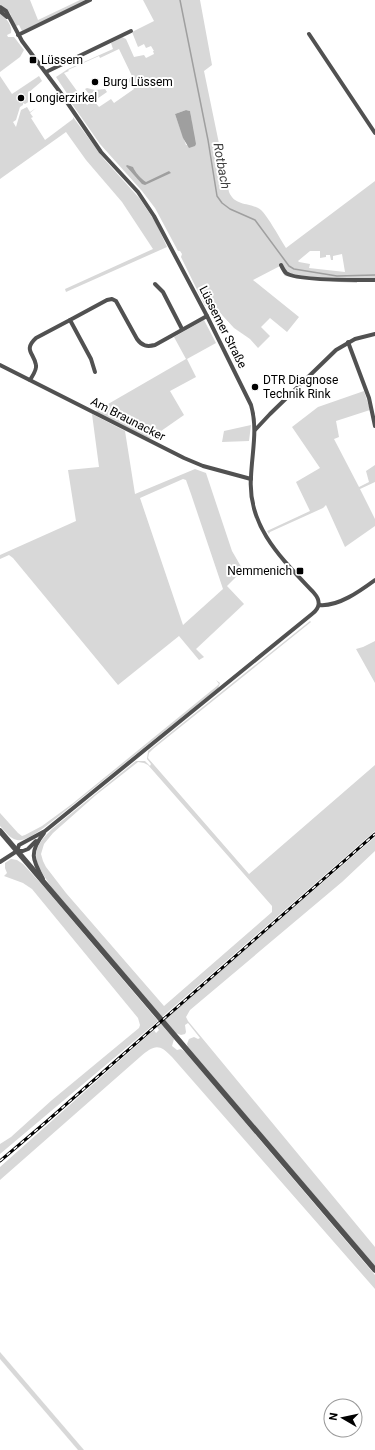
<svg xmlns="http://www.w3.org/2000/svg" width="375" height="1450" viewBox="0 0 375 1450" font-family="Roboto,sans-serif">
<style>
.green{fill:#d8d8d8;fill-rule:evenodd}
.water{fill:#9f9f9f}
.lines{fill:none;stroke-linecap:round;stroke-linejoin:round}
.stream{stroke:#9f9f9f;stroke-width:1.5}
.minor{stroke:#515151;stroke-width:4}
.tertiary{stroke:#515151;stroke-width:5.5}
.rail-casing{stroke:#000;stroke-width:3}
.rail{stroke:#fff;stroke-width:1.5;stroke-dasharray:4.5;stroke-linecap:butt}
.poi-dot{fill:#000;stroke:#fff;stroke-width:1.5}
.labels{text-anchor:middle;dominant-baseline:central;stroke-width:4;stroke-linejoin:round;paint-order:stroke}
.poi-label{font-size:12px;fill:#000;stroke:#fff;text-anchor:start}
.street-label{font-size:12px;fill:#000;stroke:#fff}
.water-label{font-size:13px;font-style:italic;fill:#404040;stroke:#fff}
</style>
<rect width="100%" height="100%" fill="#fff"/>
<g class="green">
<path d="M0,0h30l8,20 42,-20h8l-66,31 -3,-6 -3,1 -1,-1 -5,-12 -10,-8z"/>
<path d="M143,0h57l12,65 -8,6 25,121c6,15 22,10 32,18 6,5 20,30 25,38l89,-67v98h-18v4l-18,-1 -54,-6 -2,-3 -3,-7 -27,14 46,37 -12,15 -17,-14 -9,9 9,9 -12,12 -8,-9 -16,-11 -23,-25 -6,3 -24,-49 1,-3 -2,-3h-2l-23,-43 -13,-17 -42,-47 -28,-40v-6l7,-5 8,12 7,-5 -1,-1 4,-4 -3,-4 -4,4 -5,-6 2,-1 8,2 10,-1 2,3 -13,9 5,6 12,-8 3,4 20,-14 -6,-9 4,-4 -13,-27 -19,9 -1,-2 -31,14 1,1 -5,2 13,18 -9,4 -12,-18 12,-8 45,-20 -2,-6 11,-6 4,2 8,18 10,-2 2,3 8,-4 -1,-3h1l-3,-5 -5,2 -2,-4 -6,3 -6,-15 22,-11zM186,110l4,1 5,35 -9,-1 -11,-31zM310,251h10v7l6,-1v-2h4l1,5h2v-4l9,-2 3,18 -36,-4 1,-4 -11,-2 -1,-1z"/>
<path d="M0,13c6,5 13,13 11,20l-4,2 1,2h6l10,13 -4,7 -20,15z"/>
<path d="M0,76l12,18 27,-18 3,5 -14,12 2,4 -2,1 2,3 -5,3 -2,-1v2l-3,2 -4,13 -3,2 3,5 5,-17 6,-3 3,5 6,-4 -6,5 3,4 -2,1 14,22 28,-21v-2l31,42 36,40 16,24 11,24 -101,45 -1,-3 88,-40 -31,-47 -36,-42 -20,-28 -66,47z"/>
<path d="M204,320l12,23 -29,16 9,18 -26,14 14,24 -33,23h-3l-52,-25v-2l90,-52 -12,-22z"/>
<path d="M364,391l6,19 -34,11 3,16 -5,2 25,48 10,-5 -3,-11 9,-6v17l-15,7 15,30v7l-30,21 -19,-42 -3,3 -53,24 -1,2 -2,-3 43,-20 -14,-29 24,-14 -28,-41 26,-20z"/>
<path d="M92,414l33,17 10,63 60,-25 11,4 26,78 11,19 -16,16 17,18 -48,45 8,8 -5,3 -20,-24 -61,49 -105,-127 -4,-3 -9,4v-4l76,-34 -8,-51 31,-3zM183,479l3,1 5,14 32,95 -40,36 -43,-127z"/>
<path d="M251,425l-2,16 -27,1 2,-11z"/>
<path d="M310,621l1,1 -158,127 -4,4 -1,5 101,116 126,-109v66l-213,186 -110,-129c-17,-26 -25,-35 0,-59l84,-68h9l5,5 1,-2 -4,-5 1,-8zM138,762l6,1 4,2 124,141v6l-108,94 -98,-113 -20,-26 -3,-6 -2,-7 3,-10 9,-11 43,-38z"/>
<path d="M375,641v42l-19,-34 7,-2z"/>
<path d="M216,680l4,3 -2,5 -159,128c-8,6 -32,27 -42,24 -7,-1 -12,-9 -17,-14v-13l18,20 4,3 3,-1 17,-9 30,-22 145,-118 2,-2z"/>
<path d="M375,837v14l-33,31 -152,128 -4,7 2,4 187,226v19l-187,-219 -1,-3 2,-5 5,-2 4,2 2,-1 -12,-15 -3,2 1,7 -1,2 -4,1 -5,-2 -12,-13z"/>
<path d="M11,859l6,1 6,4 21,23 114,134 -158,133v-10l11,-7 41,-37 87,-72 1,-3 -2,-7 -106,-129 -9,-6 -19,-7 3,-3 -2,-5v-5z"/>
<path d="M160,1023l14,16 -2,7 5,4 4,-1 4,3 190,223v14l-203,-232c-13,-14 -18,-12 -32,0l-140,123v-13l154,-137 2,3 3,-3 -2,-3z"/>
<path d="M0,1352l84,98h-6l-78,-91z"/>
</g>
<g class="water">
<path d="M186,110l4,1 6,33 -1,2 -6,2 -6,-10 -8,-24z"/>
<path d="M127,165l6,2c2,5 8,12 13,15l23,-11 2,2 -26,12 -3,-1 -16,-18z"/>
</g>
<g class="lines">
<path class="stream" d="M180,0l28,140 9,56 5,7 8,6 25,11 34,46 5,3 43,7 38,-1"/>
<g class="minor">
<path d="M0,7l6,4 16,30 38,51 41,60 37,40 16,24 53,100 44,89c7,24 1,47 0,72 -4,50 32,83 63,116 7,8 6,15 -2,21l-267,217 -26,14 -2,6"/>
<path d="M0,11l7,6"/>
<path d="M309,34l66,99"/>
<path d="M18,35l72,-35"/>
<path d="M46,72l85,-41"/>
<path d="M281,265c1,2 3,6 5,8 10,8 74,7 89,7"/>
<path d="M155,284l8,8 19,37"/>
<path d="M348,342l21,56 6,28"/>
<path d="M0,365l184,93 19,8 48,13"/>
<path d="M95,372l-4,-13 -21,-39 37,-20 5,-1 4,2 21,38c5,7 10,8 18,6l52,-29"/>
<path d="M30,380c3,-5 7,-10 6,-15 -2,-12 -13,-15 0,-27l34,-18"/>
<path d="M255,430l15,-16 66,-64 19,-11 20,-5"/>
<path d="M319,605c19,2 41,-14 56,-25"/>
<path d="M0,862l17,-11h6l5,-2 8,-8"/>
<path d="M43,879c-11,-20 -14,-27 1,-46"/>
</g>
<path class="tertiary" d="M0,831l375,439"/>
<g class="rail-casing">
<path id="rail" d="M0,1161l46,-39 329,-288"/>
</g>
<use href="#rail" class="rail"/>
</g>
<g class="poi-dot">
<rect x="29" y="56" width="8" height="8" rx="2"/>
<circle cx="95" cy="82" r="4"/>
<circle cx="21" cy="98" r="4"/>
<circle cx="255" cy="387" r="4"/>
<rect x="296" y="567" width="8" height="8" rx="2"/>
</g>
<g class="labels">
<g class="poi-label">
<text x="41" y="60">Lüssem</text>
<text x="103" y="82">Burg Lüssem</text>
<text x="29" y="98">Longierzirkel</text>
<text x="263" y="380">DTR Diagnose<tspan x="263" dy="14">Technik Rink</tspan></text>
<text x="292" y="571" text-anchor="end">Nemmenich</text>
</g>
<g class="street-label">
<text transform="translate(223 327) rotate(63)">Lüssemer Straße</text>
<text transform="translate(128 419) rotate(27)">Am Braunacker</text>
</g>
<g class="water-label">
<text transform="translate(222 166) rotate(80)">Rotbach</text>
</g>
</g>
<g transform="translate(343 1418) rotate(279)"><circle r="19" fill="#ffffff" stroke="#999999"/>
<path d="M0-3L7 15L0 10L-7 15Z" fill="#000000"/>
<text y="-6" font-size="11" font-weight="bold" text-anchor="middle" fill="#000000">N</text>
</g>
</svg>
